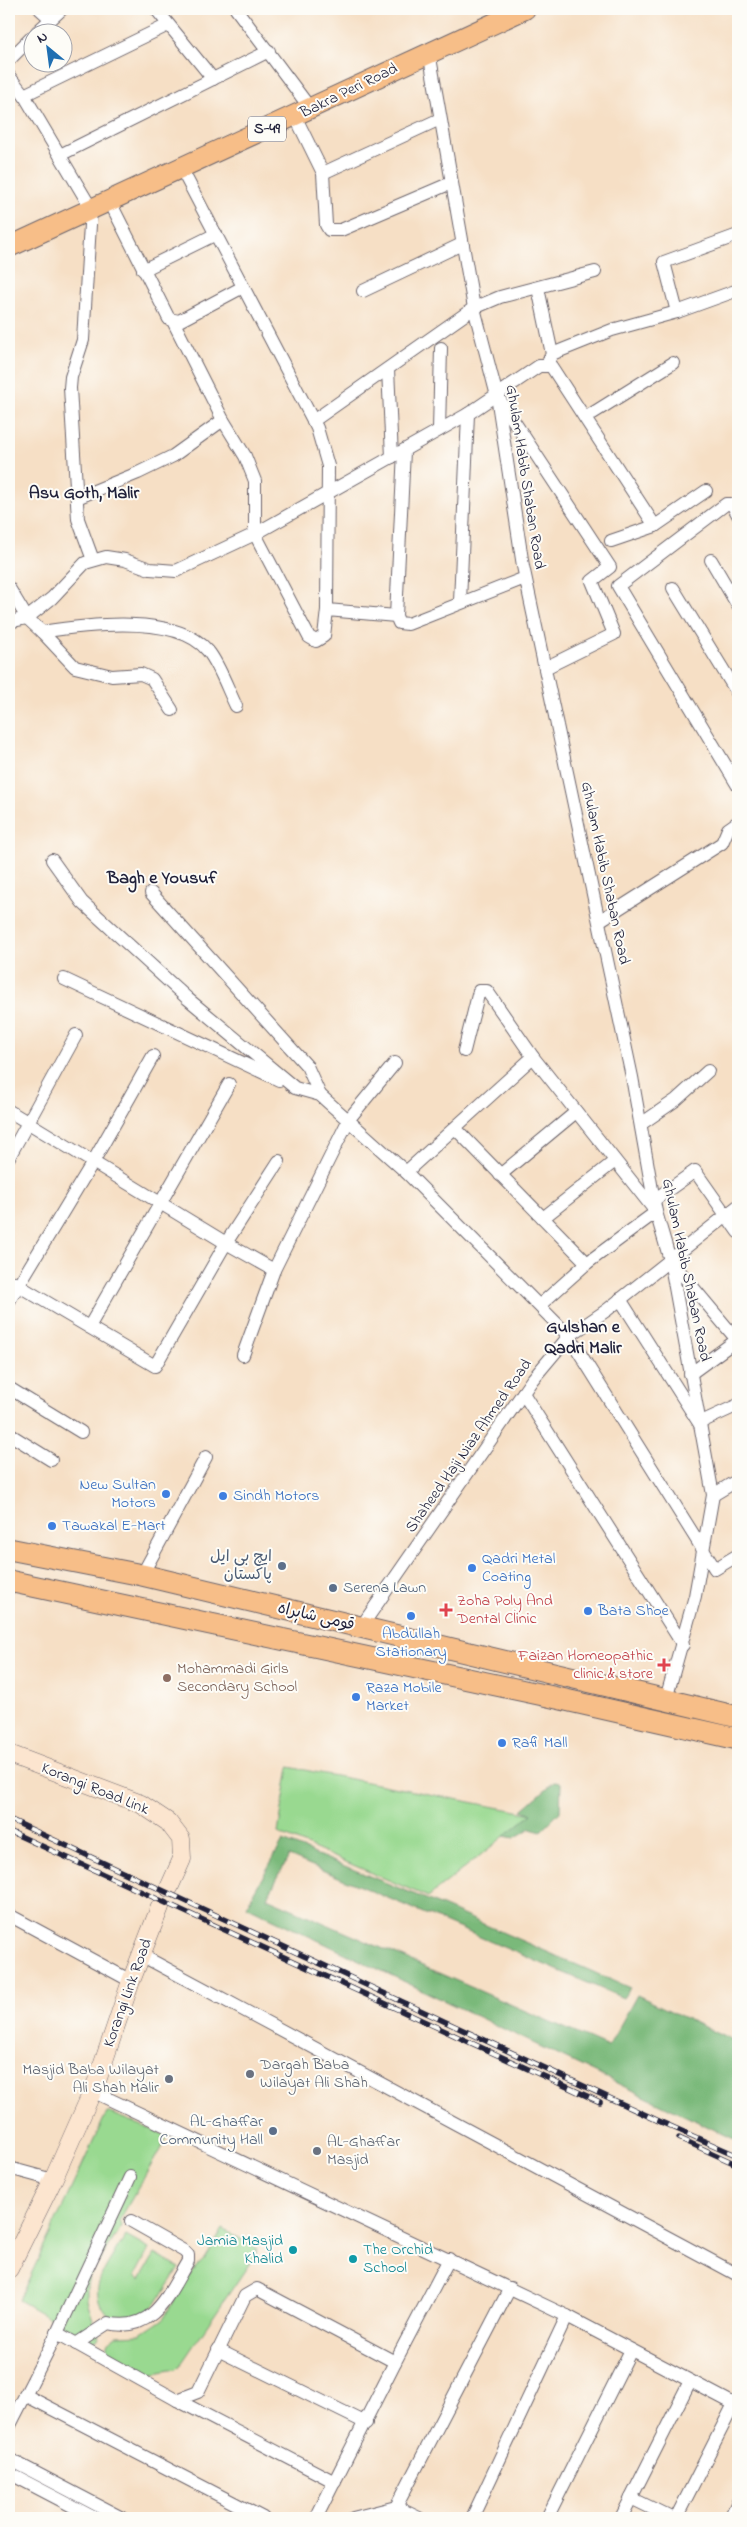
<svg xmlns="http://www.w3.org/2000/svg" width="747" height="2527" viewBox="0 0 747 2527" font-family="'Indie Flower','Playpen Sans Arabic',sans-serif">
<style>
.green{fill:#99d990;stroke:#5e7e66}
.forest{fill:#7ab97a;stroke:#4e6e5a}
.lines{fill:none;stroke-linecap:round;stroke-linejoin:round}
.minor-casing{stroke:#6c646b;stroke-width:14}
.secondary-casing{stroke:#6c646b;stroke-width:19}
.primary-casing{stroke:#6c646b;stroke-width:22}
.trunk-casing{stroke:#6c646b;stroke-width:23}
.minor{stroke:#fff;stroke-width:12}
.secondary{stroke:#fce5cf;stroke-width:18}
.primary{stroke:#f7be88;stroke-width:20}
.trunk{stroke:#f7be88;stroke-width:21}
.rail-casing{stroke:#22223b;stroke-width:5.5}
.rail{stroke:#fdfcf7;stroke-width:4;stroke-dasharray:11;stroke-linecap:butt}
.shop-dot{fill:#3f7fe0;stroke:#fdfcf7;stroke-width:2}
.service-dot{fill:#5c6f8a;stroke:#fdfcf7;stroke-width:2}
.health-dot{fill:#e0444e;stroke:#fdfcf7;stroke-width:2}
.education-dot{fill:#8d6e63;stroke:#fdfcf7;stroke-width:2}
.worship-dot{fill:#6b7280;stroke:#fdfcf7;stroke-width:2}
.culture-dot{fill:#0f9aa8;stroke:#fdfcf7;stroke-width:2}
.labels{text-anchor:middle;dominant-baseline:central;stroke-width:4;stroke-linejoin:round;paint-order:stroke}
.shield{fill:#fdfcf7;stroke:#646373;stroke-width:1}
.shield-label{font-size:15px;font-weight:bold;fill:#22223b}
.street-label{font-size:16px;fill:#22223b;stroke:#fdfcf7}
.shop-label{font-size:16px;fill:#366cbe;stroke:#fdfcf7;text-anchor:start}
.service-label{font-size:16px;fill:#4e5e75;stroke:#fdfcf7;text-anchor:end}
.health-label{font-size:16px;fill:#be3a42;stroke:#fdfcf7;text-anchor:start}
.education-label{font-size:16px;fill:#785e54;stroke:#fdfcf7;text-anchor:start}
.worship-label{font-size:16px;fill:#5b616d;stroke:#fdfcf7;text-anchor:start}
.culture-label{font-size:16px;fill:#0d838f;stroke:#fdfcf7;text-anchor:end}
.neighbourhood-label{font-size:18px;font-weight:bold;fill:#22223b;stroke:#fdfcf7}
</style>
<rect width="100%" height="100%" fill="#fdfcf7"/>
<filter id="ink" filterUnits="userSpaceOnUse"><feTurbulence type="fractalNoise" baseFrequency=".02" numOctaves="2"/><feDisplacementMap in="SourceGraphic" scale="10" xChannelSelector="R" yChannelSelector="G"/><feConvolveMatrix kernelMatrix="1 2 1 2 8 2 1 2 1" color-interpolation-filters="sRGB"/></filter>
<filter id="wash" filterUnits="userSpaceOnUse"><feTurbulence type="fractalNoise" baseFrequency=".0096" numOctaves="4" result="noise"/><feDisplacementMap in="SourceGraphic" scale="20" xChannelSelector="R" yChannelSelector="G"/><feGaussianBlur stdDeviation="1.12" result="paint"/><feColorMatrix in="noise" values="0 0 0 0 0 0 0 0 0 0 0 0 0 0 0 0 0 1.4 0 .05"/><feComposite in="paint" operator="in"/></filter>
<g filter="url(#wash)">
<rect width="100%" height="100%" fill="#f6dfc5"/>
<g class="green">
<path d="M289,1767l243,47 -104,83 -150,-64z"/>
<path d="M107,2112l61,24 -49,85 3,5 -33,51 -2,8v15l11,37 -6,5 -73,-42z"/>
<path d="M223,2229l34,19 -1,6 -75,110 -5,5 -32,6 -37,-24v-8l10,-8 24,-1 21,-14 34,-53 9,-8z"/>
<path d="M126,2236l23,13 -14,27 5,3 15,-25 24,14 -29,45c-8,2 -22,9 -30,7 -18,-3 -27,-25 -20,-40 6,-16 17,-30 26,-44z"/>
</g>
<g class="forest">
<path d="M554,1782l7,1 -1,29 -19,19 -10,-3 -17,10 -10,-2 28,-22 -10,-4z"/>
<path d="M283,1841l143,58 204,89 -7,10 -334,-142 -22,42 341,149 29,-52 101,48v98l-492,-235z"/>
</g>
</g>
<g filter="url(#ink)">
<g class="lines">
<g class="minor-casing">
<g id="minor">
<path d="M40,9l11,10"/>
<path d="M156,9l57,70"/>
<path d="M236,9l74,99"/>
<path d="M37,32l25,-23"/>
<path d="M429,52l45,256 23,88 26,170 109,511 24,135 14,48 43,235 -18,101 -29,103"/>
<path d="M9,60l23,-23"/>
<path d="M9,76l15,19 67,113 -8,132 -12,37 -1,11 8,131 15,41"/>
<path d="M24,95l144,-70"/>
<path d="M295,116l28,57 3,52 3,5h12l110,-47"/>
<path d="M60,155l209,-104"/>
<path d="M323,173l117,-54"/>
<path d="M109,200l60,119 10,2 64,-34"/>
<path d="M143,270l73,-36"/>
<path d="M538,288l14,66 -3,6"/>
<path d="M363,291l99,-47"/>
<path d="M677,312l-13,-50 74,-27"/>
<path d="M173,321l50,99 22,36 10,25v53l54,103 7,4 8,-5 3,-26 1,-144 -11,-38 -136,-260"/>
<path d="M552,354l60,-24 65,-18 61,-22"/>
<path d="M388,369l4,88"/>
<path d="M500,400l110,167 -18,14 22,53 -69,34"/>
<path d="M585,418l88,-55"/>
<path d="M313,421l161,-113 26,-11 95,-25"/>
<path d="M439,430l2,-82"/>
<path d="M77,498l61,-25 35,-17 50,-36"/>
<path d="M738,515l-6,-11h-6l-108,82 120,200"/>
<path d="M611,541l44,-15 51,-35"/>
<path d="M711,560l27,46"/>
<path d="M9,588l18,30 15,14c44,-7 135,-19 166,19 11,13 20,39 28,55"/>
<path d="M673,588l65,106"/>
<path d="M460,602l8,-188"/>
<path d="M327,610l69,6 3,7 9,1 117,-46"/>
<path d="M396,616l8,-165"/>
<path d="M9,622l18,-4 25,-20 33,-35 21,-6 19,3 25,9 26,2 79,-37 213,-120 71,-48h12l104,160"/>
<path d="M42,632l33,35 37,9 29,-2 11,5 20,31"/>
<path d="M52,860l30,42 106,97 107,89 25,7 86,77 163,164 146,233 23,-14"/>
<path d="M151,893l156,173 13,29"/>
<path d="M599,921l123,-78 6,-14 10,-7"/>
<path d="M64,979l215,101"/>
<path d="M464,1051l15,-60h8l46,66 123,155 -69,51 -47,42"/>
<path d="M9,1111l217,132 48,27"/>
<path d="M641,1124l35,-24 32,-29"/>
<path d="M455,1128l132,135"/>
<path d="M9,1157l67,-122"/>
<path d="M406,1172l127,-115"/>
<path d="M500,1175l76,-63"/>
<path d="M654,1200l41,-29 43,61"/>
<path d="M543,1218l72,-57"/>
<path d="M670,1260l68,81"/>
<path d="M9,1280l146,86 71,-123 53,-82"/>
<path d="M620,1299l79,124 39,-18"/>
<path d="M9,1301l84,-139 60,-106"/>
<path d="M89,1327l140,-243"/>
<path d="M243,1355l31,-85 75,-151 46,-56"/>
<path d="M690,1374l48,-35"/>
<path d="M9,1388l72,44"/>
<path d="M523,1393l160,252"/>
<path d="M9,1434l42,26"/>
<path d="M713,1495l25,-15"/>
<path d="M142,1575l64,-118"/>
<path d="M361,1627l171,-247 37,-44 38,-26 131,-104"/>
<path d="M9,1915l122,66"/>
<path d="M141,1955l597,320"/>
<path d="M92,2091l475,225 171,90"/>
<path d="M9,2168l44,12"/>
<path d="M57,2333l73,-156"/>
<path d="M76,2344l32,-21c46,11 60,-29 80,-62v-6l-4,-4 -53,-30"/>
<path d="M218,2350l148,73"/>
<path d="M25,2395l238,123"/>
<path d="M177,2400l158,82"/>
<path d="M9,2427l48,-94 120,67 21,-8 47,-96 12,-7 138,73 54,-103"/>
<path d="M9,2459l113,59"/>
<path d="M9,2473l86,45"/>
<path d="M631,2498l41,20"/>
<path d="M396,2507l114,-219"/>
<path d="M316,2518l79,-156"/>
<path d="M353,2518l43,-11 23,11"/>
<path d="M472,2518l95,-202"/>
<path d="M547,2518l84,-168"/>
<path d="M621,2518l69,-137"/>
<path d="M676,2518l58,-114"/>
<path d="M730,2518l8,-16"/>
</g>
</g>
<g class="secondary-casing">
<g id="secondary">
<path d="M9,1754l132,50 27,18 13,17 1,20 -13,29"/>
<path d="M9,2269l44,-89 44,-99 34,-100 29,-74"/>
</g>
</g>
<g class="primary-casing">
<path id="primary" d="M9,247l516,-238"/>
</g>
<g class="trunk-casing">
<g id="trunk">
<path d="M9,1549l133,26 596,142"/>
<path d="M9,1581l539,115 190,43"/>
</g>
</g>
<use href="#minor" class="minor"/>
<use href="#secondary" class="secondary"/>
<use href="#primary" class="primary"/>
<use href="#trunk" class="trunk"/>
<g class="rail-casing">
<g id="rail">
<path d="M9,1819l652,303 77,34"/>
<path d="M9,1831l591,271"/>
<path d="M679,2138l59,27"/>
</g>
</g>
<use href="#rail" class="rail"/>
</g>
</g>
<g class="shop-dot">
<circle cx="166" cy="1494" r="5"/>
<circle cx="223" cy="1496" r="5"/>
<circle cx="52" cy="1526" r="5"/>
<circle cx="472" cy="1568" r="5"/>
<circle cx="588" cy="1611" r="5"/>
<circle cx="411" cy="1616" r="5"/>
<circle cx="356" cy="1697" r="5"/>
<circle cx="502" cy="1743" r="5"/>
</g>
<g class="service-dot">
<circle cx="282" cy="1566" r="5"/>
<circle cx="333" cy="1588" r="5"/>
<circle cx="273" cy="2131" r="5"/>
</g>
<g class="health-dot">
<path d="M443.5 1602.5h5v5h5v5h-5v5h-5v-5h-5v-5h5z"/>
<path d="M661.5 1657.5h5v5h5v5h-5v5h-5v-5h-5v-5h5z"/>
</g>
<circle class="education-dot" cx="167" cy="1678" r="5"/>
<g class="worship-dot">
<circle cx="250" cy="2074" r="5"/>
<circle cx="169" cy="2079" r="5"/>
<circle cx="317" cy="2151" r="5"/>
</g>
<g class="culture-dot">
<circle cx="293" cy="2250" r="5"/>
<circle cx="353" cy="2259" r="5"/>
</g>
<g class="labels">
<rect class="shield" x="248" y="116.5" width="38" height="25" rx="4"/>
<g class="shield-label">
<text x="267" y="129">S-49</text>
</g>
<g class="street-label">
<text transform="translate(349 91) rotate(-26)">Bakra Peri Road</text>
<text transform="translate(525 477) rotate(81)">Ghulam Habib Shaban Road</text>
<text transform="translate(605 873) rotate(78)">Ghulam Habib Shaban Road</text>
<text transform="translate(686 1270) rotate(78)">Ghulam Habib Shaban Road</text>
<text transform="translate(469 1446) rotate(-55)">Shaheed Haji Niaz Ahmed Road</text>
<text transform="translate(316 1617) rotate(13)">قومی شاہراہ</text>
<text transform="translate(95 1789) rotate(22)">Korangi Road Link</text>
<text transform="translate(128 1993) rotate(-70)">Korangi Link Road</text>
</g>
<g class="shop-label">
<text x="156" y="1485" text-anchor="end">New Sultan<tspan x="156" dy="18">Motors</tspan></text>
<text x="233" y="1496">Sindh Motors</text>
<text x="62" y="1526">Tawakal E-Mart</text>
<text x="482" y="1559">Qadri Metal<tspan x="482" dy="18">Coating</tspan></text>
<text x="598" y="1611">Bata Shoe</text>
<text x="411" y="1634" text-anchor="middle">Abdullah<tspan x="411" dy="18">Stationary</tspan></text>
<text x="366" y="1688">Raza Mobile<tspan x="366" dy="18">Market</tspan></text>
<text x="512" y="1743">Rafi Mall</text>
</g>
<g class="service-label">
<text x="272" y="1557">ایچ بی ایل<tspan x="272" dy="18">پاکستان</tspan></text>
<text x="343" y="1588" text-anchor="start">Serena Lawn</text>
<text x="263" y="2122">AL-Ghaffar<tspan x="263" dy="18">Community Hall</tspan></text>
</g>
<g class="health-label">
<text x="457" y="1601">Zoha Poly And<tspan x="457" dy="18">Dental Clinic</tspan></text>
<text x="653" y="1656" text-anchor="end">Faizan Homeopathic<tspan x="653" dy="18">clinic &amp; store</tspan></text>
</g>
<g class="education-label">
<text x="177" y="1669">Mohammadi Girls<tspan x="177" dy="18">Secondary School</tspan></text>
</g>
<g class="worship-label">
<text x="260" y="2065">Dargah Baba<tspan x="260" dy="18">Wilayat Ali Shah</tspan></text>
<text x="159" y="2070" text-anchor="end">Masjid Baba Wilayat<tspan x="159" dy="18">Ali Shah Malir</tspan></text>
<text x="327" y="2142">AL-Ghaffar<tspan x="327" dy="18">Masjid</tspan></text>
</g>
<g class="culture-label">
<text x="283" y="2241">Jamia Masjid<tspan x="283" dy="18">Khalid</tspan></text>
<text x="363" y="2250" text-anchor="start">The Orchid<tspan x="363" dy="18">School</tspan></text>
</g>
<g class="neighbourhood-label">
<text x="84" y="494">Asu Goth, Malir</text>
<text x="162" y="879">Bagh e Yousuf</text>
<text x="583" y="1328">Gulshan e<tspan x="583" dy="21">Qadri Malir</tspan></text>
</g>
</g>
<rect width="747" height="2527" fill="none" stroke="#fdfcf7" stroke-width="30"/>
<g transform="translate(48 48) rotate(331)"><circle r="24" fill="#fdfcf7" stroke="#a5a5ac"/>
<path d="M0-4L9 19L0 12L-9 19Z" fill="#1f6fb2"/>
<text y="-8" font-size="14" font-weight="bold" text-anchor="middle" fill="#22223b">N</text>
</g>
</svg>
